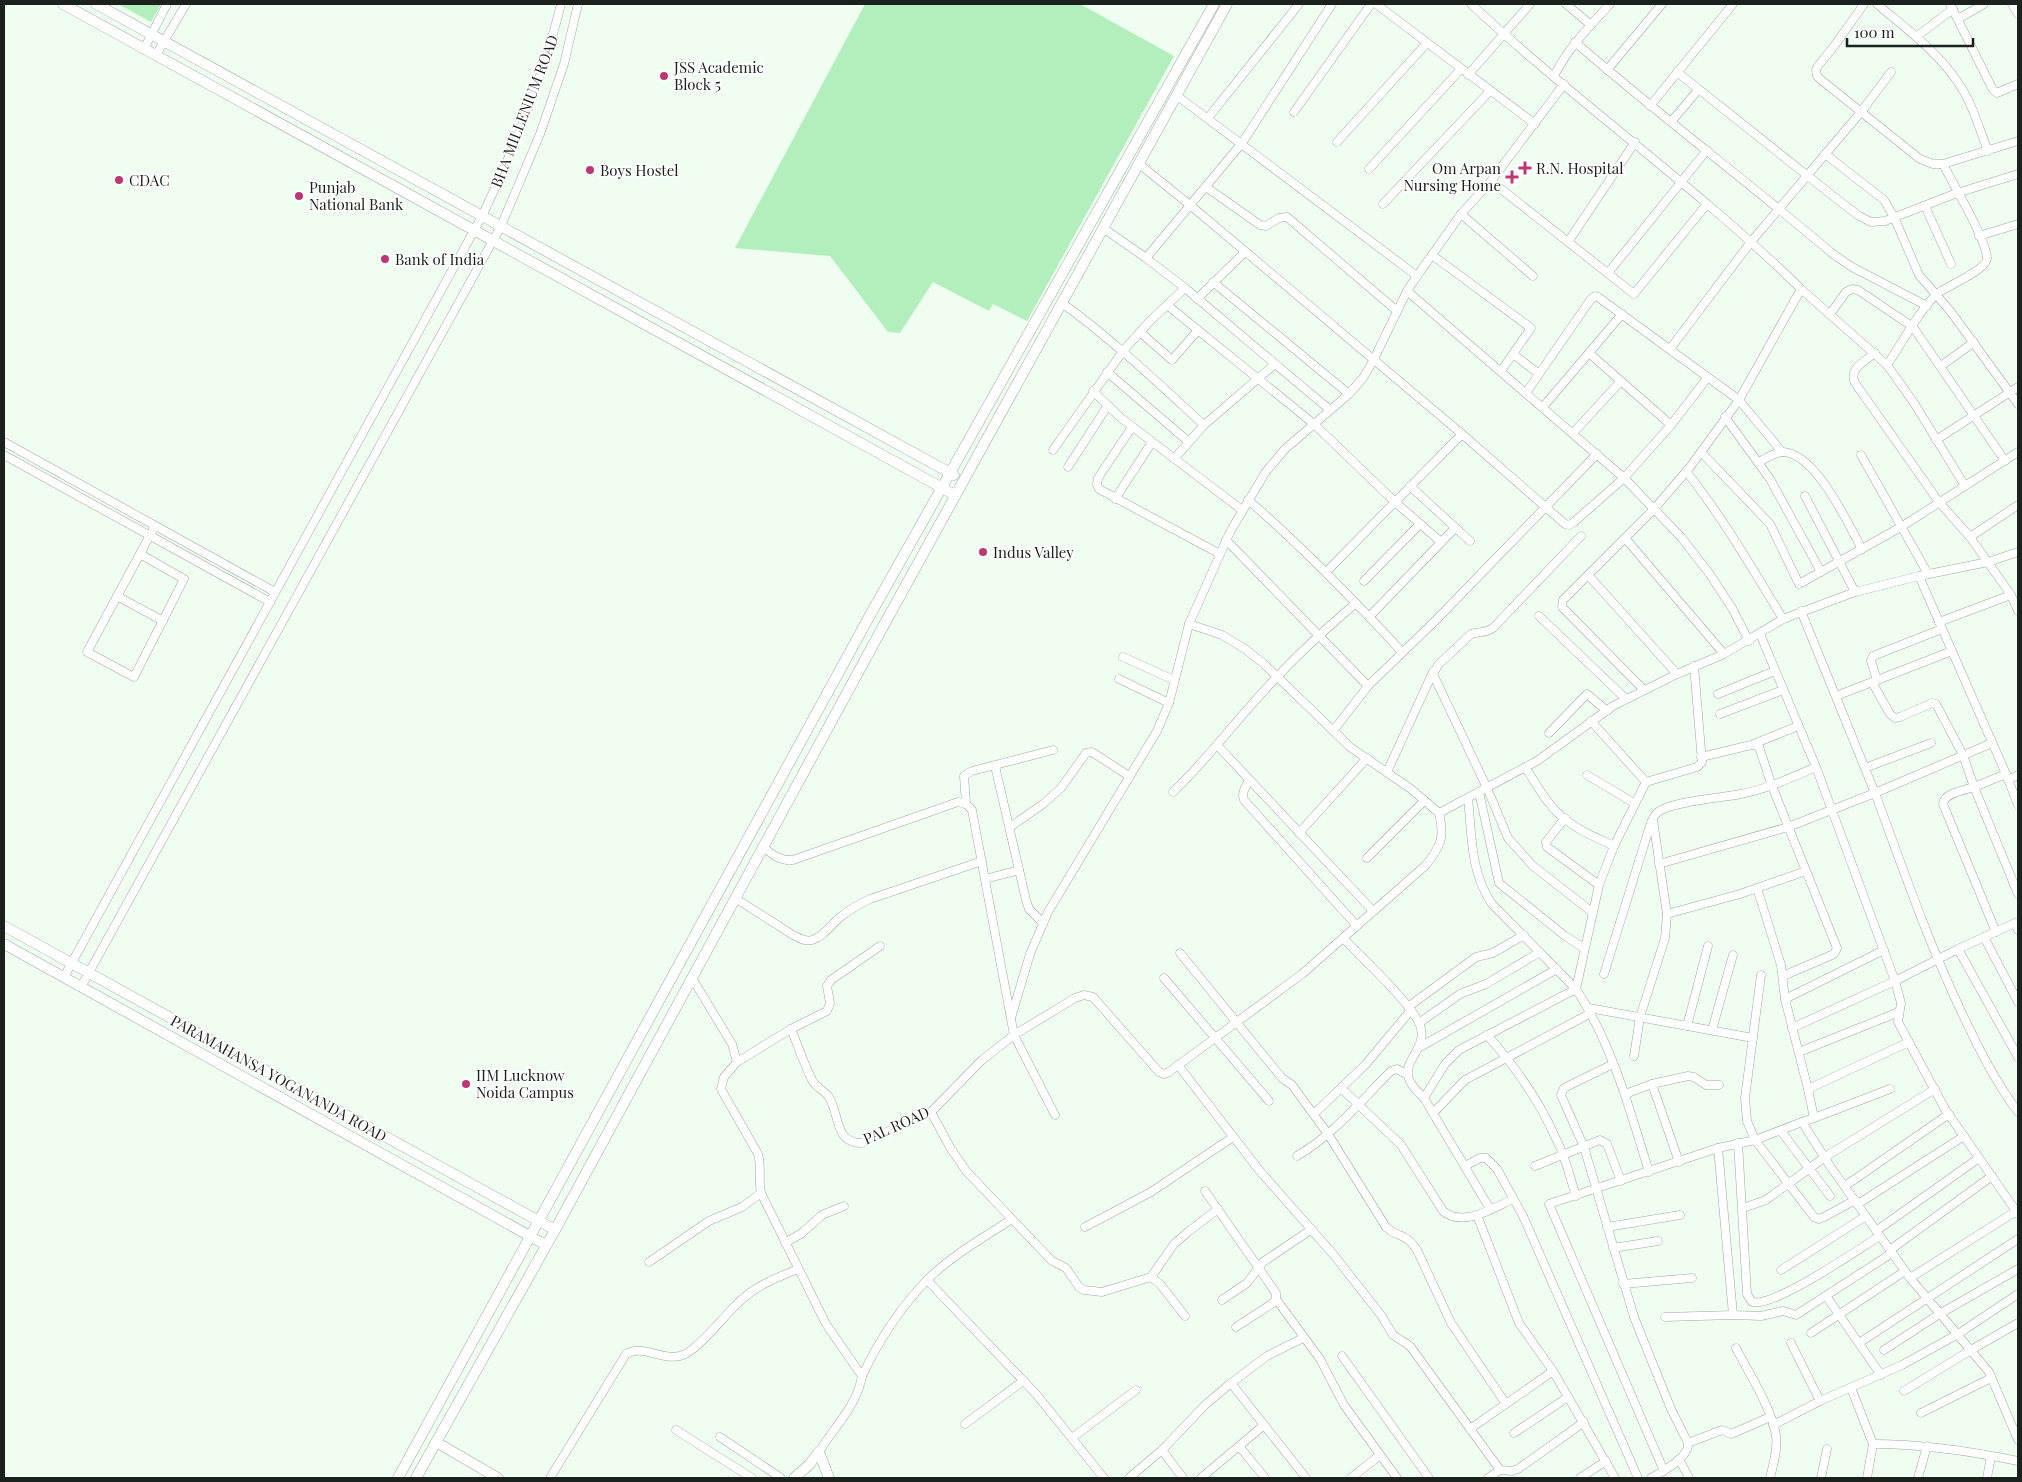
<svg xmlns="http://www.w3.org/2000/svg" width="2022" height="1482" viewBox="0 0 2022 1482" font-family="'Playfair Display',serif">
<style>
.green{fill:#b2efbc}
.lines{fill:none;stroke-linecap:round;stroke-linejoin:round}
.street-casing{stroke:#9aab9c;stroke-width:9}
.secondary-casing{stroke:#9aab9c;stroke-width:11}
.street{stroke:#fff;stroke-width:8}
.secondary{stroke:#fff;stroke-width:10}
.poi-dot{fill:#c03671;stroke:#fff;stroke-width:2}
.labels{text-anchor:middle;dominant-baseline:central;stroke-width:4;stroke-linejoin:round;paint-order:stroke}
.poi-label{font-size:15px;fill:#1b211c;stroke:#fff;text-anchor:start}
.street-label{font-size:15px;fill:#1b211c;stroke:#fff}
</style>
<rect width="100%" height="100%" fill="#f0fef2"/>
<g class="green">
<path d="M118,4h43l-10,18z"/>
<path d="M865,4h215l94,52 -147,265 -34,-17 -4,7 -56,-29 -33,51 -12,-1 -58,-76 -95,-8z"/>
</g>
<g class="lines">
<g class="street-casing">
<g id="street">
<path d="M1376,4l159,120"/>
<path d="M1471,4c106,99 226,183 330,285l-62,111 -49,67 -36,42 -66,66 89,99"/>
<path d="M1566,4l25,21"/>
<path d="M1864,4l-29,41 -17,21 -2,4 1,6 3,3 100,80 13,5h10l75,-23"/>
<path d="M1877,4c28,24 59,46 80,77 15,21 22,47 31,70"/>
<path d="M1950,4l43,86 4,3 21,-9"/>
<path d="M2012,4l6,10"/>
<path d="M1958,19l26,-15"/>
<path d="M1916,37l37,-28"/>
<path d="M1575,42c84,73 173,140 258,212l19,13 75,39"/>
<path d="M144,49l23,-45"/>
<path d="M156,55l30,-51"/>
<path d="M1607,70l55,-66"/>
<path d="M1677,72l156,124 26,20 12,6 14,-1 72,-28 61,-19"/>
<path d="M1468,75l62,-71"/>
<path d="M1554,76c14,-28 35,-49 56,-72"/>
<path d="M1176,95l241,181"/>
<path d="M1650,106l83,-102"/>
<path d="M1294,112l77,-108"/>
<path d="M1208,118l91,-114"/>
<path d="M1671,122l27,-32"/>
<path d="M1337,142l90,-99"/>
<path d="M1825,154l59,46 10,17 25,58 32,37 67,92"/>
<path d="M1139,164l51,41 272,229 103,90 4,1 5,-3 50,-44 47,-53"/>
<path d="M1369,169l92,-100"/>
<path d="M1491,181l143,113 73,-90"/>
<path d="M1206,187l54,38 6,1 13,-8 8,-1 110,94"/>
<path d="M1383,204l107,-113"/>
<path d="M1925,206l26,58"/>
<path d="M1461,214l72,62"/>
<path d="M1979,236l39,-12"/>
<path d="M1568,242l67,-100"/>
<path d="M1432,255l99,73 -30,43"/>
<path d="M1146,258l96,-115 90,-139"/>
<path d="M1608,273l99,-123"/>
<path d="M1213,282l136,112"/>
<path d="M1185,288l145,122"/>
<path d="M1801,289l86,76 27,38 51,83"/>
<path d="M1407,291l217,187 57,59 28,36 23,35 17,33"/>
<path d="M1197,299l48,-47"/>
<path d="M1062,303c51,37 96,80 142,122"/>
<path d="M1167,305l147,119 81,78 46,40"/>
<path d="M1830,314l16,-22 6,-3 6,1 55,37 92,134"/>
<path d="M1140,332l32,28 26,-30"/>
<path d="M1670,349l80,-106 111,-131 30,-40"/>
<path d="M1589,353l82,72 37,-48"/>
<path d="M1875,353c-10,8 -27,16 -20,30l84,119 31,35 41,58 7,16"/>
<path d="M1513,354l26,20"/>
<path d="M1887,365c13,-19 35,-59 51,-72 10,-7 50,-24 49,-35 -1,-19 -34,-74 -44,-94"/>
<path d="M1941,366l33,-24"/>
<path d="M1107,372l82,70"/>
<path d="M1093,391l28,27 121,92"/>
<path d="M1526,393l65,-94 4,-3 3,1 141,103 43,52"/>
<path d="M1543,407l79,-93"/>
<path d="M1725,417l45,62 51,93"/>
<path d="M1132,427l-34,51 -1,6 2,5 121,65"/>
<path d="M1573,433l47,-51"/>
<path d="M1936,440l82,-53"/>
<path d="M4,442l271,150"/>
<path d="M1053,450l70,-99 27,-30 35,-33 -39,-30 -43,-30"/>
<path d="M1701,452l69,72 29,60 102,-57 117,-75"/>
<path d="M4,455l266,147"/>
<path d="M1861,455l67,119"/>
<path d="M1174,459l30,-34 71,-61"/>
<path d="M1759,462c7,-4 16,-10 24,-10 33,1 65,72 79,97"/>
<path d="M1068,467l40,-62"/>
<path d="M1686,471c37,47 66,97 97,148"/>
<path d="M1410,486l60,55"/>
<path d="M1805,496l50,96"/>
<path d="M1115,499l37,-57"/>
<path d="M1248,500c55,47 105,99 154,152"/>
<path d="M1581,536l-87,91c-8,7 -14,4 -23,7l-33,31 -5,9 54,114 21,50 24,27 60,47"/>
<path d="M1970,537l48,-32"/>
<path d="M1625,538l99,116"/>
<path d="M1226,540l142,146"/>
<path d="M140,554l44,25 -50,98 -47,-25 68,-126"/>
<path d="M1326,572l136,-138"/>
<path d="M1588,575l-25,25 -1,7 82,83"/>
<path d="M1919,576l87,198"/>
<path d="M1364,581l56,-57"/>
<path d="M117,596l46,25"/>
<path d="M1801,611l74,182 117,-50"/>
<path d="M1539,616l87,83"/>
<path d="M1369,617l86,-89"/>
<path d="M1939,622l72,-27"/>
<path d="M1189,624l33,11 23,14 19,15 86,83 61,42 28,24"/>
<path d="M1760,634l56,133 79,214 -103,47"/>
<path d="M1123,657l51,23"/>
<path d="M1119,679l50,24"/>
<path d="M1877,680l-6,-19 2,-5 69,-27"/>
<path d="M1872,682l18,32 5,4 5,-1 32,-14 4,1 27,51 11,32c-10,3 -30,6 -31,17l53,128"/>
<path d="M1718,694l57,-23"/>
<path d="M1836,696l116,-45"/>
<path d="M1720,714l63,-24"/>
<path d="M1333,731l35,-45 68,-66 161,-166"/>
<path d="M1549,733l38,-39 20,17"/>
<path d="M1217,745l156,166"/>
<path d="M1751,745l47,-19"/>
<path d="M1053,750l-81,21 -8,5 2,28 6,6 42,225 41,80"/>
<path d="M1701,757l46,-11 7,-1 5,2 13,39 65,162 -3,6 -51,22"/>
<path d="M995,766l31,134 3,9 14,14"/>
<path d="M1525,767c11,16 20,35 35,48 15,14 35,22 54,31"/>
<path d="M1865,768l66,-25"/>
<path d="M1387,772l46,-100"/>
<path d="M1587,775l47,28"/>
<path d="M1249,780c-3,7 -8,12 -5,20l113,126"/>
<path d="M2008,780l10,-5"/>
<path d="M1646,782l51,-15 5,-5 -8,-96"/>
<path d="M1173,792c38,-36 68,-79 105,-116 24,-26 51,-50 78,-73"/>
<path d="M1479,792l20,91 66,53 19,12"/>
<path d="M1468,798c4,37 2,74 24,106l84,85 23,-104 15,-39 32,-64 -55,-61"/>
<path d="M2018,805l-12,-31 -32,13 44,107"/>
<path d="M1565,818l-19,24 1,5 52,38"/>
<path d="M1653,820l14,94"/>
<path d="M1010,827l33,-23 18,-16 25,-35 6,-1 37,24"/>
<path d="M1299,833l68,-75"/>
<path d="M763,847c10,8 17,14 30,13l165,-58 8,2"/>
<path d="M1367,858l57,-57"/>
<path d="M1659,864l129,-37 87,-34c27,73 52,146 85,216 17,36 34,71 58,103"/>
<path d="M985,879l34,-9"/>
<path d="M1757,888l24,77 4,34 23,90 6,29 -12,4"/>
<path d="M735,898l58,37c6,3 12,7 19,5 11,-3 19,-15 27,-22 10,-8 20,-14 31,-19l112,-38"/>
<path d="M2018,930l-3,-7 -57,26 -63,32 6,22 -3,19 47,87 73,105"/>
<path d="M1984,937l34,65"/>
<path d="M1343,938c18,19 69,66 77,87 8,22 -15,33 -12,51 2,9 10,16 16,22"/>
<path d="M1958,949l60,108"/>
<path d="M1180,953l102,125 10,7 36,49 58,93c13,12 18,4 31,23l34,73 55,81"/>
<path d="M1604,974l44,-142c3,-9 5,-18 13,-22 18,-9 58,-12 80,-16 26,-5 50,-16 75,-27"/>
<path d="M1761,975l-16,123 2,23 8,19 59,77 5,2 5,-2 31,-17"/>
<path d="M64,977l418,-761c33,-68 61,-139 79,-212"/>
<path d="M692,978l40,66 5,18 -13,15 -3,12 37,65c4,14 0,26 3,39l65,131 36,52c-5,30 -28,51 -43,76"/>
<path d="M1164,978l105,123"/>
<path d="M81,987l420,-761 39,-92 24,-70 14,-60"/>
<path d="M1785,999l99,-49"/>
<path d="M1408,1007l68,-50 17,-4 31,-18"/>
<path d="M1589,1008l164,30"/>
<path d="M1011,1018l19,-64 18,-42 109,-181 12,-28 20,-79 41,-92 35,-59 20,-24 64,-55 14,-16 10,-17 34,-70 10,-15 44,-62 30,-33 73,-97"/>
<path d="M1419,1023l41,-29 26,-10 54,-32"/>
<path d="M1687,1026l21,-80"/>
<path d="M791,1029c7,17 13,35 21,51 4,8 12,10 17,17 11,18 5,46 33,46l69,-31 51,-52 32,-25 61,-37 9,-3 9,2 66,75 5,2 5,-2 133,-98 124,-109c15,-19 19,-28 13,-52l98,-52 76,-55 64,-32 47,-20 59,-35 72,-27 64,-16 69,-14 30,-10"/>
<path d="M1712,1030l21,-75"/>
<path d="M1487,1035c28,31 53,67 70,106 9,17 13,37 19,55"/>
<path d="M1420,1047l137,-78"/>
<path d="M1799,1052l100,-40"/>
<path d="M1634,1056l6,-39 25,-79 2,-24 73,-20 66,-23"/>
<path d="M737,1062l54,-33 36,-18 3,-8 -3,-17 4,-6 49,-34"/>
<path d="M1613,1064l-49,24 -3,7 23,52 50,170 37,92 17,34c2,14 -26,29 -37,35"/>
<path d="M1178,1065l81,105 74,84 48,61 12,20 17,11 90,124 -12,8"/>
<path d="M1652,1084l27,78"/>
<path d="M1341,1088l60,57 42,66c20,17 50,-3 70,-12"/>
<path d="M1808,1089l101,-47"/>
<path d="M1625,1094l27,-10 36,-8 6,1 12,8h13"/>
<path d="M1433,1113l32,-33 126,-67"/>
<path d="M1314,1114l52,-50 45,-54"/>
<path d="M1814,1118l76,-29"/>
<path d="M1781,1131l49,65"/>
<path d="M1738,1143l9,151 5,8c22,6 105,-52 128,-66"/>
<path d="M1718,1148l15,167"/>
<path d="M1297,1156c36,-21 64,-55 94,-85l6,-2 11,6"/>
<path d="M1465,1166l15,-8h6l11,11 26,47 115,262"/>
<path d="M1535,1166l65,-26 7,4 14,37"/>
<path d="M1845,1186l104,-72"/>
<path d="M1205,1191l71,102v6l-3,4 -37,24"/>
<path d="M1858,1204l106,-68"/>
<path d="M1743,1208l23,-8 59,-43 110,-68"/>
<path d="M1490,1209l-66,-111 21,-34 14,-14 117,-61c36,55 54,121 73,183"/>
<path d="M1477,1215l42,108 34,48 62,107"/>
<path d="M1012,1219l40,42 14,7 13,19 5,3 18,2 49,-15 9,7 25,32"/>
<path d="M1085,1227l66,-35 82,-55"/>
<path d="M1607,1227l73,-12"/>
<path d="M1876,1231l103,-73"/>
<path d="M785,1243l17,-10 20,-18 22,-9"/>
<path d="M1613,1248l45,-7"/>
<path d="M1890,1250l102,-74"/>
<path d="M649,1262l60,-41 33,-14 19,-14"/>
<path d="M1781,1270l85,-54"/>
<path d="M1151,1277l23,-33 14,-12 30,-23"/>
<path d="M1910,1278l108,-68"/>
<path d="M927,1280l109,114 68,84"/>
<path d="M1623,1284l69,-6"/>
<path d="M1826,1296l55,79"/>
<path d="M1276,1299l44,60 24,46 53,73"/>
<path d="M1222,1300l25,-17 16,-21 49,-33"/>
<path d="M1665,1317l68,-2 28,1 22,-5 13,4 96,-62"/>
<path d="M1811,1333l94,-62"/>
<path d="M1791,1343l29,58 82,-36 56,-31 60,-40"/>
<path d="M1859,1343l159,-104"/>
<path d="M1736,1348c13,26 36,60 40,88 2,14 -3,29 -6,42"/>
<path d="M1884,1350l57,-37 77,-44"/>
<path d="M1342,1356l87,122"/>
<path d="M862,1376c16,-34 39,-69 65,-96 25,-25 56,-42 85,-61l-45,-47 -16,-23 -20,-37"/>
<path d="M1231,1383l75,95"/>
<path d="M1851,1388l22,56 -6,34"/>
<path d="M1904,1391l67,-41 47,-27"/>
<path d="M1921,1413l70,-35"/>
<path d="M965,1424l58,-43"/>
<path d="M1773,1425l47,-24"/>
<path d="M1470,1429l83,-58"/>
<path d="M676,1430l76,48"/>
<path d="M1514,1433l54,-36"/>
<path d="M720,1437l61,41"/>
<path d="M1072,1438l64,-48"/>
<path d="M1688,1443l34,-13 9,4 39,-17"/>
<path d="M1873,1444c50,0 97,7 145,17"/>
<path d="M1239,1446l26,32"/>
<path d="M1162,1450l21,28"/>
<path d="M1679,1459l10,19"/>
<path d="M1500,1470l12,1 6,-2 66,-47"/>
<path d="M1664,1471l-115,-267 169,-56 37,-8 47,-18 28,44 80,112 79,94 29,68"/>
<path d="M550,1478l76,-124c18,-11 39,10 59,0 15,-7 40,-39 53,-51 17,-17 38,-25 60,-34"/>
<path d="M1129,1478l33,-28 43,-45 26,-22 36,-27 36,-18"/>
<path d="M1201,1478l63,-53"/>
<path d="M1351,1478l29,-23"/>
<path d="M1580,1478l26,-17"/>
<path d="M1821,1478l6,-29"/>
<path d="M1918,1478l9,-32"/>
<path d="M1987,1478l4,-22"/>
</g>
</g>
<g class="secondary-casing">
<g id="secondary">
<path d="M63,4l892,491"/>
<path d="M96,4l858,471"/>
<path d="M4,926l551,304"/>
<path d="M4,944l542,301"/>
<path d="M436,1442l62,36"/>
<path d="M819,1452l10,26"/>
<path d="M398,1478l471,-861 345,-613"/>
<path d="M416,1478l139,-248 330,-607 342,-619"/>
<path d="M794,1478l15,-13 10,-13"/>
</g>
</g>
<use href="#street" class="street"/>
<use href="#secondary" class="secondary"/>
</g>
<g class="poi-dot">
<circle cx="664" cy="76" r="5"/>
<path d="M1522.5 160.5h5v5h5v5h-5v5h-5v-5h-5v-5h5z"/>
<circle cx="590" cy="170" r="5"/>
<path d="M1509.5 169.5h5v5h5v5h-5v5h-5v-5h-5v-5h5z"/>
<circle cx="119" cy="180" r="5"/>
<circle cx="299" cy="196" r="5"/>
<circle cx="385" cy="259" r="5"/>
<circle cx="983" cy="552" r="5"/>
<circle cx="466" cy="1084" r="5"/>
</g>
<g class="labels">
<g class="poi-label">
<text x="674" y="67">JSS Academic<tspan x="674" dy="17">Block 5</tspan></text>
<text x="1501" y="168" text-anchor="end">Om Arpan<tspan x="1501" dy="17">Nursing Home</tspan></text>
<text x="1536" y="168">R.N. Hospital</text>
<text x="600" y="170">Boys Hostel</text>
<text x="129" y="180">CDAC</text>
<text x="309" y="187">Punjab<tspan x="309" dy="17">National Bank</tspan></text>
<text x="395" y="259">Bank of India</text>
<text x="993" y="552">Indus Valley</text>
<text x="476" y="1075">IIM Lucknow<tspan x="476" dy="17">Noida Campus</tspan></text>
</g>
<g class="street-label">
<text transform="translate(524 111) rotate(-69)">BHA MILLENIUM ROAD</text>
<text transform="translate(279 1078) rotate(29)">PARAMAHANSA YOGANANDA ROAD</text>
<text transform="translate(896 1125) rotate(-24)">PAL ROAD</text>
</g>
</g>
<rect width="2022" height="1482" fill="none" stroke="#1b211c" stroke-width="10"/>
<path d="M1847 38v8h126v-8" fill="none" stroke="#1b211c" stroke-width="2.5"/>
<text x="1854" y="38" font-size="15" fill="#1b211c" stroke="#ffffff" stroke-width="4" paint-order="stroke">100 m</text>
</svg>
